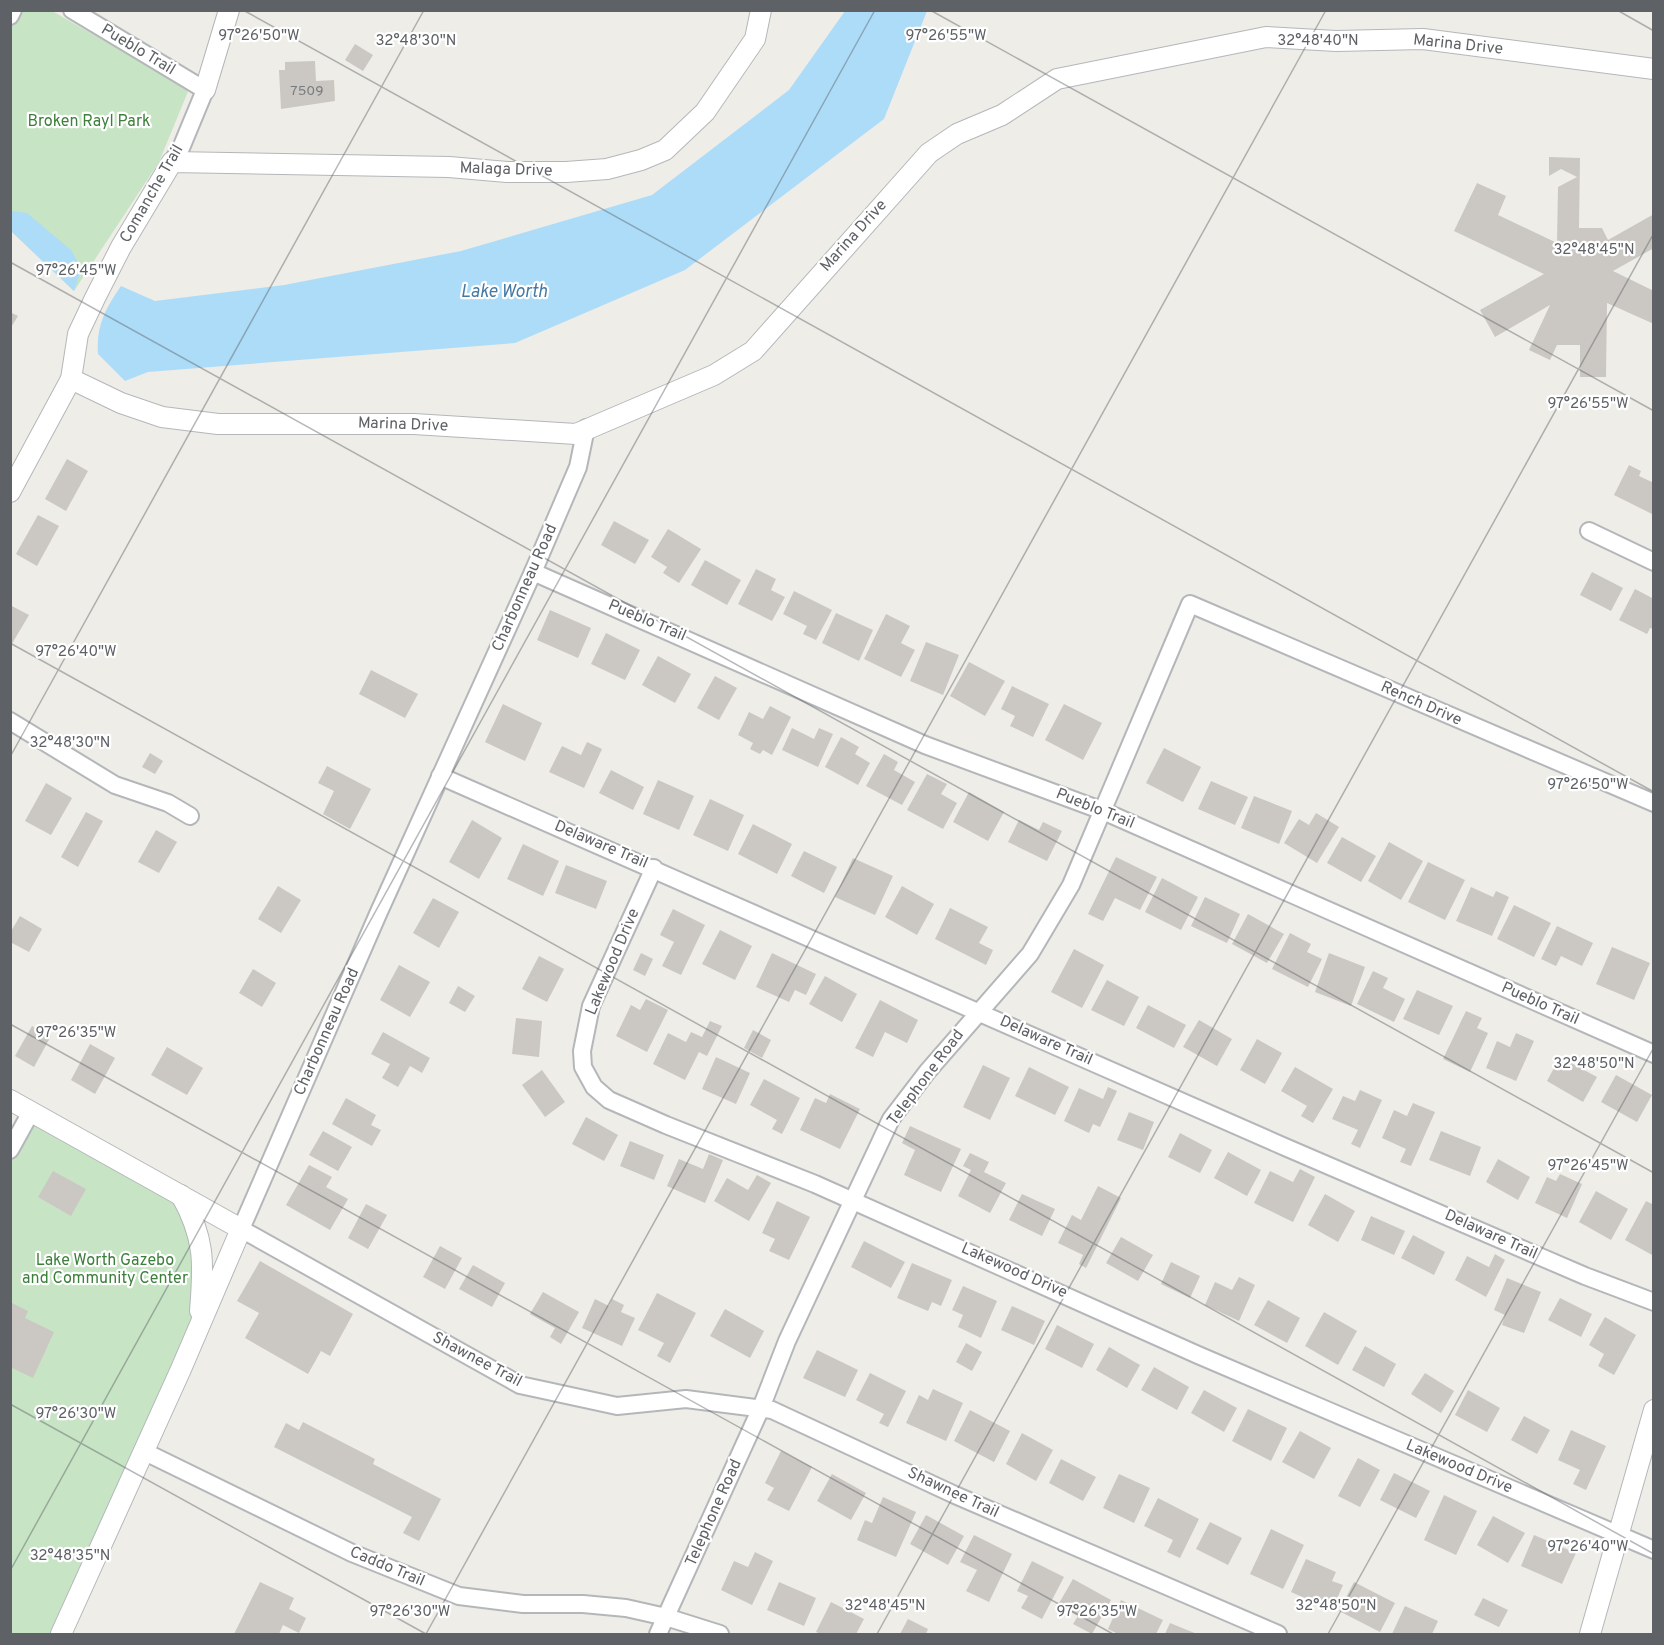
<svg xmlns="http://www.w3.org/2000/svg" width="1664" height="1645" viewBox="0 0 1664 1645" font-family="Overpass,sans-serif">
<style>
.green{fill:#c7e4c5}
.water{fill:#addcf9}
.building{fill:#cbc8c4}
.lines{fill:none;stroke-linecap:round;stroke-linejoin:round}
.minor-casing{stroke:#b4b7ba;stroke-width:20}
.tertiary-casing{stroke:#b4b7ba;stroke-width:22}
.minor{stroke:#fff;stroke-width:16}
.tertiary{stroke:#fff;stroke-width:20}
.ticks{fill:none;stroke:#5e6266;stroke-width:1.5;stroke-opacity:0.45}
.labels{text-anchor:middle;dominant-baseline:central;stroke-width:4.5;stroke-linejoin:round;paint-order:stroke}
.number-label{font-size:14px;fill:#797c7e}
.street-label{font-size:16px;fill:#5e6266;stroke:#fff}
.park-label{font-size:16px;fill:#3c803b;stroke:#fff}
.water-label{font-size:18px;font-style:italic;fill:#4779a2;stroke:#fff}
.ticks-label{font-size:15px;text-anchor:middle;fill:#5e6266;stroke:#fff;stroke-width:4.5;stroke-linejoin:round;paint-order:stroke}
</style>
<rect width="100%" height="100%" fill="#efede7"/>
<g class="green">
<path d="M10,11h42l137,78 -30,73 -85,129 -63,-60z"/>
<path d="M31,1112l150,83 19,49 -2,85 -138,305h-49l-1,-484z"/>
</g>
<g class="water">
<path d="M845,11h82l-43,108 -199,151 -170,73 -367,29 -23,9 -27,-27c-2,-28 7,-45 23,-68l34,15 129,-16 177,-34 191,-56 137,-105z"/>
<path d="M11,211l16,2 45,38 9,18 -7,22 -63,-60z"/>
</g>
<g class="building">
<path d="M355,44l18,11 -10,16 -18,-11z"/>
<path d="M315,61l1,20 18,-1 1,21 -54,8 -2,-39h6v-8z"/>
<path d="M1549,157l31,1 -1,70h23l6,12 46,-26v34l-41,23 41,20v33l-47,-21 -1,74h-26v-32h-23l-7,15 -21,-10 21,-45 -55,32 -15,-27 64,-36 -90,-43 23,-48 29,13 -8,19 59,28 1,-56 19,-10 -16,-8 -12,7z"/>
<path d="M10,312l8,4 -8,13z"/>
<path d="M67,459l21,12 -22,40 -21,-12z"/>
<path d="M1629,465l12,6 -2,5 15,7v32l-40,-20z"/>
<path d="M38,515l21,11 -22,40 -21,-12z"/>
<path d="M614,521l35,19 -14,24 -34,-19z"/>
<path d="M668,529l33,20 -22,34 -16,-10 4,-6 -16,-10z"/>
<path d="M705,560l36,20 -14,25 -36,-20z"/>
<path d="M756,569l20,10 -5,11 14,7 -13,24 -34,-17z"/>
<path d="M1592,572l31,16 -12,23 -31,-16z"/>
<path d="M1635,589l19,10v30l-4,-1 -3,6 -28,-14z"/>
<path d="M794,591l38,19 -16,30 -13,-6 4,-8 -24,-12z"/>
<path d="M10,605l19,10 -19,32z"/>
<path d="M550,610l41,18 -13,30 -41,-18z"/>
<path d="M836,613l37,17 -14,31 -37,-18z"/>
<path d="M886,614l24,12 -9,17 14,7 -14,27 -37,-18z"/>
<path d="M606,633l34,17 -15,30 -34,-16z"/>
<path d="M926,642l33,13 -16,40 -33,-14z"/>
<path d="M658,656l33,18 -16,29 -33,-18z"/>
<path d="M969,662l36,19 -20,35 -35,-20z"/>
<path d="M371,670l47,24 -13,24 -46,-24z"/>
<path d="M715,676l22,12 -18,32 -22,-12z"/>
<path d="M1012,686l37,18 -16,33 -23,-11 5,-10 -14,-7z"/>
<path d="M503,704l39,19 -17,38 -40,-19z"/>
<path d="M1064,704l38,19 -19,37 -38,-20z"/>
<path d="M770,706l21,11 -19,38 -9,-5 -3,4 -10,-5 3,-6 -15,-8 11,-23 14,7z"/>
<path d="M792,728l22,11 5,-11 14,6 -15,33 -36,-17z"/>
<path d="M841,737l18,10 -4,7 15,9 -12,22 -33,-18z"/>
<path d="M587,742l15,7 -18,39 -35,-16 13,-26 19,9z"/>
<path d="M1164,748l37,19 -18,35 -37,-19z"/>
<path d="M150,753l13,8 -8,13 -13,-7z"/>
<path d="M884,754l14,8 -4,8 21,12 -13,23 -36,-19z"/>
<path d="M327,766l44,23 -21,40 -27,-15 11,-23 -16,-8z"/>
<path d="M611,770l33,17 -11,23 -34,-17z"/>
<path d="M927,774l20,10 -6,10 16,9 -14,26 -36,-19z"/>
<path d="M658,780l36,16 -15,34 -36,-16z"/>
<path d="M1211,781l37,16 -13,28 -37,-16z"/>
<path d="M46,783l26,15 -21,37 -26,-14z"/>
<path d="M969,792l35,20 -16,29 -35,-19z"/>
<path d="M1254,796l38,15 -13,33 -38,-16z"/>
<path d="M710,799l34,16 -16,36 -35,-16z"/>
<path d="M86,812l17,9 -25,46 -17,-10z"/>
<path d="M1316,813l23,14 -22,36 -33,-20 15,-24 10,6z"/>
<path d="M472,820l30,18 -23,41 -30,-17z"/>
<path d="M1019,820l20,10 4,-8 19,9 -15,30 -39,-19z"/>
<path d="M753,824l39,20 -15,30 -39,-20z"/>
<path d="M156,830l21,12 -18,31 -21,-11z"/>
<path d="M1342,837l34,19 -15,26 -34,-19z"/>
<path d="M1389,842l34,19 -22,39 -33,-19z"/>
<path d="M523,844l36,17 -16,35 -36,-17z"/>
<path d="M804,851l33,16 -13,26 -33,-17z"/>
<path d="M1116,857l41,20 -17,33 -25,-12 -12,23 -15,-7z"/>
<path d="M853,858l40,18 -18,39 -40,-18z"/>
<path d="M1428,862l37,18 -20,40 -37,-18z"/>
<path d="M566,865l41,16 -11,28 -41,-16z"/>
<path d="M1162,878l36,19 -17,33 -36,-18z"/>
<path d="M278,886l23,14 -20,33 -23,-14z"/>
<path d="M902,886l32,18 -17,31 -32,-18z"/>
<path d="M1471,887l22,10 3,-6 13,6 -17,39 -36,-15z"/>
<path d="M1205,897l35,17 -13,29 -36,-17z"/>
<path d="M433,898l26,14 -20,36 -26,-15z"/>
<path d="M1514,905l37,18 -17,34 -37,-18z"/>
<path d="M950,908l38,19 -9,16 14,7 -7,15 -51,-26z"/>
<path d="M673,909l32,16 -24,50 -19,-9 12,-24 -14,-7z"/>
<path d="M1248,914l36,20 -17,29 -35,-19z"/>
<path d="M20,916l22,13 -13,23 -19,-10v-9z"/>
<path d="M1557,926l36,17 -11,23 -21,-10 -5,10 -15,-7z"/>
<path d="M720,930l32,16 -17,34 -33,-16z"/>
<path d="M1290,933l21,11 -4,8 15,7 -14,28 -36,-18z"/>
<path d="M1612,947l38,16 -16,37 -38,-16z"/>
<path d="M1074,949l30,16 -22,43 -31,-16z"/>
<path d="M641,953l12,6 -8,17 -12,-6z"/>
<path d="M772,953l44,21 -10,21 -11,-5 -6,12 -33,-15z"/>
<path d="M1329,953l36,14 -14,39 -36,-14z"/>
<path d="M539,956l25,13 -17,33 -25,-13z"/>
<path d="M399,965l31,17 -20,35 -30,-17z"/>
<path d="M253,969l23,14 -14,24 -23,-14z"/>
<path d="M1373,971l15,7 -5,10 22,11 -11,23 -37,-18z"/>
<path d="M825,976l32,18 -15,28 -33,-18z"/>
<path d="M1107,980l32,17 -15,29 -33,-16z"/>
<path d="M458,986l17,10 -10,16 -16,-9z"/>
<path d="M1417,990l36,16 -14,29 -36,-16z"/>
<path d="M646,999l22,11 -21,42 -31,-16 15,-31 9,5z"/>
<path d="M880,1000l38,20 -11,23 -22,-11 -12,25 -18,-9z"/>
<path d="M1148,1005l38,20 -12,23 -38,-20z"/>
<path d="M1466,1011l16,7 -5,10 11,5 -18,39 -27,-13z"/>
<path d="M516,1018l26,3 -3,36 -27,-3z"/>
<path d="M1199,1020l33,19 -15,27 -34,-19z"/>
<path d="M710,1021l12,5 -15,30 -8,-4 -14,28 -32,-16 15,-31 18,9 5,-10 11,5z"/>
<path d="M32,1026l19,10 -17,31 -19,-11z"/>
<path d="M753,1030l18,10 -9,18 -18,-10z"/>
<path d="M383,1032l47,26 -8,15 -12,-7 -12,21 -16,-9 8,-14 -19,-10z"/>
<path d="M1516,1033l18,8 -18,40 -30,-13 11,-27 13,6z"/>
<path d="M1257,1039l25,14 -17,31 -25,-14z"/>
<path d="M90,1044l25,14 -20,36 -24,-14z"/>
<path d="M167,1047l36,21 -16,27 -36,-20z"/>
<path d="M716,1057l34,16 -14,31 -34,-15z"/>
<path d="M1560,1057l37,20 -14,25 -36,-21z"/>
<path d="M983,1065l27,13 -20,42 -27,-13z"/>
<path d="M1029,1067l40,20 -14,28 -40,-19z"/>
<path d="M1295,1067l38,22 -20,34 -12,-7 6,-10 -26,-15z"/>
<path d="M542,1070l23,32 -20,15 -23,-32z"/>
<path d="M1616,1075l36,20 -15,27 -36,-20z"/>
<path d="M764,1079l36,19 -18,36 -10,-5 5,-9 -27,-15z"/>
<path d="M1108,1087l9,4 -17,36 -7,-3 -4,9 -25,-12 15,-33 24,11z"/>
<path d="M1360,1090l22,10 -22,48 -9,-4 7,-14 -26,-11 11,-23 12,5z"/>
<path d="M830,1094l30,15 -20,40 -40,-19 15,-32 11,5z"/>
<path d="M346,1098l30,17 -5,10 10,5 -9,16 -40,-22z"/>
<path d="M1413,1103l22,9 -24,54 -11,-4 6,-13 -24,-11 12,-28 13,6z"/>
<path d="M1129,1112l25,10 -11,28 -26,-10z"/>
<path d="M586,1117l32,18 -14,26 -32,-17z"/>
<path d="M910,1126l51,23 -20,43 -37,-17 11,-25 -13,-7z"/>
<path d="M323,1131l29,16 -14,24 -29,-16z"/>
<path d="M1441,1131l40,16 -11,29 -41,-16z"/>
<path d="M1180,1133l32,17 -12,23 -32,-16z"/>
<path d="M630,1141l34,14 -10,25 -34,-14z"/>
<path d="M1228,1152l33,18 -14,26 -33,-18z"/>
<path d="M970,1153l19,9 -5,10 22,11 -16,30 -32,-17 13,-26 -8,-4z"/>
<path d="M709,1154l14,6 -18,43 -38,-17 12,-27 24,10z"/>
<path d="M1498,1159l32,18 -12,23 -32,-18z"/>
<path d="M309,1165l23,12 -6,10 22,12 -18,31 -44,-25z"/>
<path d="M1300,1169l15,8 -22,45 -39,-19 16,-32 23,11z"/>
<path d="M53,1171l33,18 -15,27 -33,-19z"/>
<path d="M1560,1174l22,10 -15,34 -32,-15 12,-26 9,4z"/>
<path d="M757,1175l14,8 -22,38 -35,-20 13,-23 21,12z"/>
<path d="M1098,1186l23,12 -35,70 -7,-4 4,-9 -25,-12 14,-28 9,5z"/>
<path d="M1596,1191l32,18 -17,31 -32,-18z"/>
<path d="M1022,1194l33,15 -13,27 -33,-16z"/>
<path d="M1325,1194l30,17 -17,31 -30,-17z"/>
<path d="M777,1201l33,16 -21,43 -20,-9 6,-12 -13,-6z"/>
<path d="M1646,1201l8,4v51l-29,-16z"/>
<path d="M366,1204l21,11 -19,34 -20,-11z"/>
<path d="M1371,1216l34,15 -11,24 -33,-15z"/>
<path d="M1413,1235l32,17 -11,23 -33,-17z"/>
<path d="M1121,1237l32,18 -15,26 -32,-18z"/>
<path d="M864,1241l41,21 -14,26 -40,-21z"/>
<path d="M440,1246l22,12 -17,31 -22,-12z"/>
<path d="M1495,1254l10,6 -19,37 -31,-17 12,-24 22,11z"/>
<path d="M260,1261l93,53 -23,42 -9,-5 -13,23 -63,-36 14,-25 -22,-12z"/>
<path d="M1171,1262l29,14 -10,22 -29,-14z"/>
<path d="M912,1263l40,17 -11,26 -9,-4 -4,9 -31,-13z"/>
<path d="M473,1265l32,18 -13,24 -33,-18z"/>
<path d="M1239,1277l16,8 -16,36 -34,-16 10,-23 17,8z"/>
<path d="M1507,1278l34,14 -17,41 -22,-8 3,-10 -11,-5z"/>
<path d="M963,1286l34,15 -16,37 -23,-11 5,-12 -11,-5z"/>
<path d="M543,1292l36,20 -18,32 -11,-7 5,-9 -25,-14z"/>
<path d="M657,1293l39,20 -26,50 -13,-7 7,-13 -26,-13z"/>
<path d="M1560,1298l32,16 -11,23 -33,-17z"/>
<path d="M595,1299l14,7 3,-7 12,6 -3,7 14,6 -13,28 -40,-18z"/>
<path d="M1268,1300l32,18 -13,25 -33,-18z"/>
<path d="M10,1302l18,9 -3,7 29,14 -21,46 -23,-11z"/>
<path d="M1012,1306l33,15 -11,24 -33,-15z"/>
<path d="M725,1309l39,22 -14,27 -40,-22z"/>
<path d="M1324,1312l33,19 -19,34 -33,-19z"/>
<path d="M1605,1317l31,18 -22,40 -16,-9 6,-12 -15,-9z"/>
<path d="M1057,1325l37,19 -12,24 -37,-19z"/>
<path d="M966,1343l16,9 -10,19 -16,-9z"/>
<path d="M1365,1346l31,18 -12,23 -32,-17z"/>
<path d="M1109,1347l31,18 -13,23 -31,-18z"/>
<path d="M817,1350l41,20 -13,27 -42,-19z"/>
<path d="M1154,1367l35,20 -12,23 -36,-20z"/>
<path d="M870,1373l36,18 -18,36 -9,-4 5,-9 -28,-14z"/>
<path d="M1425,1373l29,18 -13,22 -30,-19z"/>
<path d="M933,1389l30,14 -17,38 -40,-18 13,-28 9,5z"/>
<path d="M1204,1390l33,18 -13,24 -33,-19z"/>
<path d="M1468,1390l32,18 -13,24 -32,-17z"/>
<path d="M1248,1409l39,19 -16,33 -39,-20z"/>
<path d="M970,1410l40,21 -16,31 -40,-21z"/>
<path d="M1524,1416l26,14 -13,24 -26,-14z"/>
<path d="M303,1422l72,37 -2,5 68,35 -22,42 -16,-8 9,-16 -138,-70 12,-24 13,7z"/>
<path d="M1571,1430l35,16 -20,44 -13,-6 7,-14 -22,-10z"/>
<path d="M1300,1431l31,17 -17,31 -32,-17z"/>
<path d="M1022,1433l31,17 -17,31 -30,-17z"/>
<path d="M781,1451l31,16 -23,44 -22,-11 7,-12 -9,-5z"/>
<path d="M1358,1458l22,12 -20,37 -22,-11z"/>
<path d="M1061,1459l35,18 -13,24 -34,-18z"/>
<path d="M1394,1473l36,18 -14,27 -36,-18z"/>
<path d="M832,1474l34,19 -15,27 -34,-19z"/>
<path d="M1119,1474l31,14 -16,35 -31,-15z"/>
<path d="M1444,1495l33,16 -21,44 -32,-15z"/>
<path d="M883,1497l33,15 -20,45 -39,-17 8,-20 7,3z"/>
<path d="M1158,1498l41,21 -19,39 -13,-6 6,-12 -29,-14z"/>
<path d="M926,1515l38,21 -16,29 -38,-21z"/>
<path d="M1493,1516l32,17 -17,30 -31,-18z"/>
<path d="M1210,1522l32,16 -14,27 -32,-16z"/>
<path d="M1271,1529l33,16 -21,44 -33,-15z"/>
<path d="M974,1535l38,19 -23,48 -23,-11 11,-21 -17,-8z"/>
<path d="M1534,1535l42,18 -14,31 -41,-18z"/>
<path d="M755,1552l18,9 -21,44 -31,-15 13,-29 14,6z"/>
<path d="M1306,1559l30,13 -4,9 11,4 -11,25 -41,-18z"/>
<path d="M1032,1561l32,16 -22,42 -21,-11 7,-12 -11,-5z"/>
<path d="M1073,1579l38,21 -19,34 -19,-10 5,-8 -20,-11z"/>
<path d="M260,1582l34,16 -5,11 17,9 -7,15 -16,-8 -4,9h-45z"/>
<path d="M779,1582l37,16 -12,28 -37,-16z"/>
<path d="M1354,1582l41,21 -15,29 -41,-21z"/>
<path d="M1483,1598l25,12 -9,17 -25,-12z"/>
<path d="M1121,1600l42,20 -7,14h-38l-10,-5z"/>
<path d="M831,1602l33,17 -8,15h-35l-5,-2z"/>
<path d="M1405,1606l33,15 -6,13h-40z"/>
<path d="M908,1619l20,10 -2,5h-26z"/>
<path d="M1170,1623l27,11h-32z"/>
</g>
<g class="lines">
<g class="minor-casing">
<g id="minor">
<path d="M72,10l133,80 -24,58 -9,14"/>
<path d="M10,16l3,-6"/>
<path d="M586,428l-8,39 -45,105 -155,342 -137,315 279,156 97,21 69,-7 86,11 183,85 323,139"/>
<path d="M1589,531l65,31"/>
<path d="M533,572l392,173 178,66 551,243"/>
<path d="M10,721l105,64 53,18 22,13"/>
<path d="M440,776l845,371 300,129 69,26"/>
<path d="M654,868l-63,138 -9,45 1,16 11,20 15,13 57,25 149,59 383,171 456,195"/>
<path d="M10,1150l21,-38"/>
<path d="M143,1451l209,102 107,43 64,8h60l43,4 40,9 54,17"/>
<path d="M658,1634l103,-226 26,-67 104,-222 36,-47 103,-118 41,-69 119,-281 464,199"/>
</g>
</g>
<g class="tertiary-casing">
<g id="tertiary">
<path d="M205,90l24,-80"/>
<path d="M71,379l50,24 41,14 56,7h196l162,10 138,-59 39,-24 176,-198 28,-19 45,-19 55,-36 209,-42 70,4 87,-2 231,30"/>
<path d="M10,492l61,-113 7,-45 17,-36 26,-51 51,-85 277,5 58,5h59l41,-3 34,-9 24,-10 40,-38 50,-73 6,-29"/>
<path d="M10,1100l231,129 -60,140 -120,265"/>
<path d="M181,1195c24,43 23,68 19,116"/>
<path d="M1590,1634l64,-224"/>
</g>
</g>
<use href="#minor" class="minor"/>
<use href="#tertiary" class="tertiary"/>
</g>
<path class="ticks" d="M243,10l1411,782M930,10l724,401M1617,10l37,21M10,262l1644,911M10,643l1644,911M10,757l414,-747M10,1024l1103,610M10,1404l416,230M10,1571l865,-1561M426,1634l900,-1624M877,1634l777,-1401M1328,1634l326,-587"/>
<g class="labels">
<g class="number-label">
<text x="307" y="91">7509</text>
</g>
<g class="street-label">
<text transform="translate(1458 45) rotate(6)">Marina Drive</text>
<text transform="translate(138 50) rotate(31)">Pueblo Trail</text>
<text transform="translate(506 170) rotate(2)">Malaga Drive</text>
<text transform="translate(152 194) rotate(-60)">Comanche Trail</text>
<text transform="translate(854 236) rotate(-48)">Marina Drive</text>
<text transform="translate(403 425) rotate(2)">Marina Drive</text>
<text transform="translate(525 588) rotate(-66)">Charbonneau Road</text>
<text transform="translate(647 621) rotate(23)">Pueblo Trail</text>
<text transform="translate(1421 704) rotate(24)">Rench Drive</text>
<text transform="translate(1095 809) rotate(22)">Pueblo Trail</text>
<text transform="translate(601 845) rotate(23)">Delaware Trail</text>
<text transform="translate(613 962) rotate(-67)">Lakewood Drive</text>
<text transform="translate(1540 1004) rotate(24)">Pueblo Trail</text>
<text transform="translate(327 1032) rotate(-66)">Charbonneau Road</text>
<text transform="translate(1046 1041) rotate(24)">Delaware Trail</text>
<text transform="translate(926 1078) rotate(-53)">Telephone Road</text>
<text transform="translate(1491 1235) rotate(24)">Delaware Trail</text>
<text transform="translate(1014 1271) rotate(24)">Lakewood Drive</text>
<text transform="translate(477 1360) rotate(28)">Shawnee Trail</text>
<text transform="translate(1459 1467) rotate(23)">Lakewood Drive</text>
<text transform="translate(953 1493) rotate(25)">Shawnee Trail</text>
<text transform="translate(714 1513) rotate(-66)">Telephone Road</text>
<text transform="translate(387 1567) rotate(23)">Caddo Trail</text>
</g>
<g class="park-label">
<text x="89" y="122">Broken Rayl Park</text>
<text x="105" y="1261">Lake Worth Gazebo<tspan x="105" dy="18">and Community Center</tspan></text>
</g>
<g class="water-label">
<text x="504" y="292">Lake Worth</text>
</g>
</g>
<g class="ticks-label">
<text x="259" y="40">97°26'50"W</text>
<text x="946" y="40">97°26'55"W</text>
<text x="416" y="45">32°48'30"N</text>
<text x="1318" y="45">32°48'40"N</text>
<text x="1594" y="254">32°48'45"N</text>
<text x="76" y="275">97°26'45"W</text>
<text x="1588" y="408">97°26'55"W</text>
<text x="76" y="656">97°26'40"W</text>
<text x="70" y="747">32°48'30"N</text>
<text x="1588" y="789">97°26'50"W</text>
<text x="76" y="1037">97°26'35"W</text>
<text x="1594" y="1068">32°48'50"N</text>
<text x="1588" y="1170">97°26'45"W</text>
<text x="76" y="1418">97°26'30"W</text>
<text x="1588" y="1551">97°26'40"W</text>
<text x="70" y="1560">32°48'35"N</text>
<text x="885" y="1610">32°48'45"N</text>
<text x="1336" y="1610">32°48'50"N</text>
<text x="410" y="1616">97°26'30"W</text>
<text x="1097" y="1616">97°26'35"W</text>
</g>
<rect width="1664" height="1645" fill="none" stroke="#5e6266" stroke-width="24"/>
</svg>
